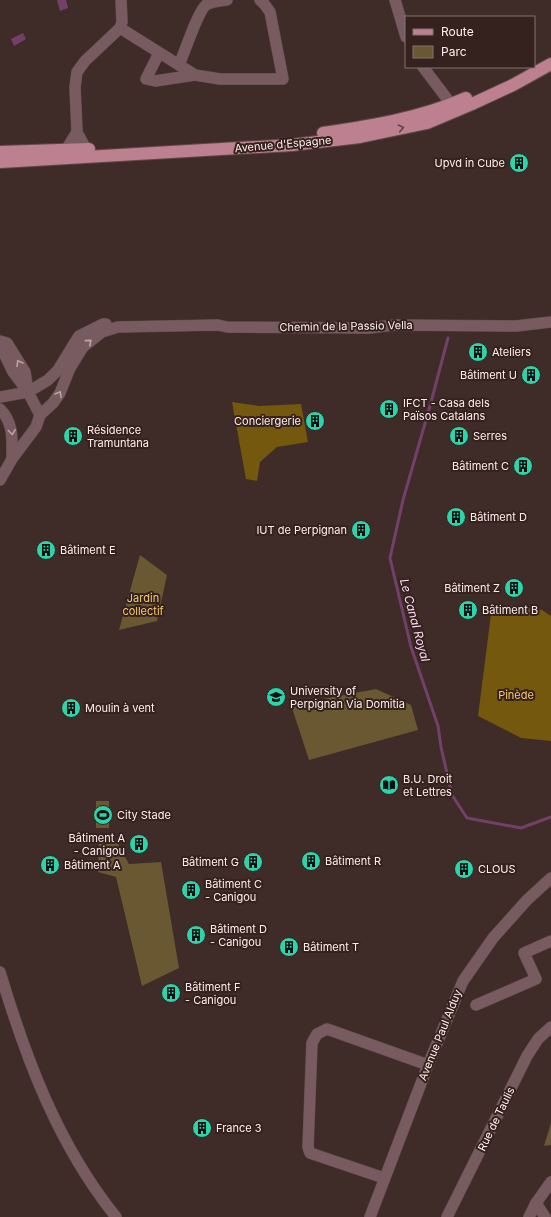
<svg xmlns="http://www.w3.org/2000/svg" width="551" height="1217" viewBox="0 0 551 1217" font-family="Inter,sans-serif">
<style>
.green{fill:#695832}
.forest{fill:#73580d}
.water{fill:#734069}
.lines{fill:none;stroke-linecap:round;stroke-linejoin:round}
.stream{stroke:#734069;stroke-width:3}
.minor-casing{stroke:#5d4a46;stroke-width:12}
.major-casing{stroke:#5d4a46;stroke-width:14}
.minor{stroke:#785a61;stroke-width:11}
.major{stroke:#bd8090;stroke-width:12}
.oneway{stroke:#654245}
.oneway2{stroke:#baa4a6}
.labels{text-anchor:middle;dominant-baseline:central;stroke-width:4;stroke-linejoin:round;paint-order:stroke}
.street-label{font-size:11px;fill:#fceeeb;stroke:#35211d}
.poi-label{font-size:11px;fill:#fceeeb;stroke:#35211d;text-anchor:start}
.park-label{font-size:11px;fill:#f2ca6b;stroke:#35211d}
.water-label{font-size:12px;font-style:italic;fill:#f8d7f0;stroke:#35211d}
</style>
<rect width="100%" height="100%" fill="#3f2b27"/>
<g class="green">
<path d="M140,555l27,20 -10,46 -38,9z"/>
<path d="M376,689l35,16 7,25 -109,30 -18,-55z"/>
<rect x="96" y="801" width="13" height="27"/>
<path d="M99,838l17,2 13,24 32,-2 18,106 -37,18 -26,-109 -18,-5z"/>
<path d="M551,1123v22l-7,1z"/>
</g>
<g class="forest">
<path d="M232,402l27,4 42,-2 7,38 -31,5 -17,15 -3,19 -11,-2z"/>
<path d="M516,605l26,5 9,6v125l-30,-3 -43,-22 13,-102 6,-8z"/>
</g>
<g class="water">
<path d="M57,0h9l2,8 -8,3z"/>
<path d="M23,33l3,6 -12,7 -3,-7z"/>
</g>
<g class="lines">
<path class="stream" d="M448,338l-18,68 -27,94 -13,58 21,89 27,79 3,21 11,48 15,23 54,10 30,-11"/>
<g class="minor-casing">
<g id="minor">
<path d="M395,0l11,37"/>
<path d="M120,28l75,47 25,4h63l-13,-67 -5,-7 -5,-5"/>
<path d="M159,53l-13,26 9,2 40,-6"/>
<path d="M179,65c5,-11 19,-54 27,-60 6,-4 14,-4 21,-5"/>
<path d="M423,67l28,37"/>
<path d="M77,132l-2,-45 2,-15 8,-11 35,-33 2,-6 -1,-22"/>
<path d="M66,150l11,-18 9,17"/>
<path d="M0,341l7,2 18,29 3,19"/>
<path d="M0,345l13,27 15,20 12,23"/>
<path d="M0,397l28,-5 20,-12 10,-10 21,-34 24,-12h3"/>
<path d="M0,409c14,14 12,31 12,49"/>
<path d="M0,480l12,-21 24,-32 4,-12 13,-12 7,-10 10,-25 13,-21 19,-15 16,-5 100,-2 9,2 143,1 24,-3 122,1 35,-4"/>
<path d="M0,972c26,87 58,173 116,245"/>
<path d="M476,1005l60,-26 -12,-26 27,-12"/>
<path d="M384,1178l-74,-25 -2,-6 4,-104 5,-9 10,-5 101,36"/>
<path d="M536,1203l15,-21"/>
<path d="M370,1217l58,-152 35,-84 30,-43 34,-38 24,-22"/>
<path d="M447,1217l80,-161 11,-17 13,-12"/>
<path d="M529,1217l7,-14 9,14"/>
</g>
</g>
<g class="major-casing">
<g id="major">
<path d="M323,133c48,-7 98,-15 143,-35"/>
<path d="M0,152l89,-3"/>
<path d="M0,162l292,-17 68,-8 67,-14 45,-19 41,-19 38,-21"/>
</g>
</g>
<use href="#minor" class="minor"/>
<use href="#major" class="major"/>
</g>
<defs><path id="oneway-chevron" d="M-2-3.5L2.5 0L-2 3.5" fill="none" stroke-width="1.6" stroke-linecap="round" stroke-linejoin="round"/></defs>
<use class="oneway" href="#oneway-chevron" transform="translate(401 128) rotate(-12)"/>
<g class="oneway2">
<use href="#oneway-chevron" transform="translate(89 342) rotate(-40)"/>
<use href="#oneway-chevron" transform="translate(19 363) rotate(-121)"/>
<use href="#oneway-chevron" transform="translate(59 394) rotate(-60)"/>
<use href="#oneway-chevron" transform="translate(12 432) rotate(83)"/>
</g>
<defs>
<g id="building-disc" transform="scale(1)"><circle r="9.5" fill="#2bd5ac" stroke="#35211d"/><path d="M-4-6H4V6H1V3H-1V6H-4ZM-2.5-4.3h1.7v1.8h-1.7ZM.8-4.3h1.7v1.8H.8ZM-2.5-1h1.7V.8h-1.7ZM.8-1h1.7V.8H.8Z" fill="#111"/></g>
<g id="university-disc" transform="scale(1)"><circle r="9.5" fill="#2bd5ac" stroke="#35211d"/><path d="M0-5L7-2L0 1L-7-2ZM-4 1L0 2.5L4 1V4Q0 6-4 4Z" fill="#111"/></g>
<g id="library-disc" transform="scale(1)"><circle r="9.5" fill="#2bd5ac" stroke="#35211d"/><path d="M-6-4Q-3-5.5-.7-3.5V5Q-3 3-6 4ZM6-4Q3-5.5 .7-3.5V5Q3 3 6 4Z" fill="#111"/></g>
<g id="stadium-disc" transform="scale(1)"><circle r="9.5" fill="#2bd5ac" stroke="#35211d"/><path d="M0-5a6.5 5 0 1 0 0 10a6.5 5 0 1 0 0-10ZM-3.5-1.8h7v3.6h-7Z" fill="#111"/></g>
</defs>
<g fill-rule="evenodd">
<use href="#building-disc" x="519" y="163"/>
<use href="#building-disc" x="478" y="352"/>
<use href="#building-disc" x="531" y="375"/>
<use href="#building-disc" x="389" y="409"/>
<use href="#building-disc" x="315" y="421"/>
<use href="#building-disc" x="73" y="436"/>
<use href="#building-disc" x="459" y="436"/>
<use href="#building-disc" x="523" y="466"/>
<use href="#building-disc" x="456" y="517"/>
<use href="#building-disc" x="361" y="530"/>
<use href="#building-disc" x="46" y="550"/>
<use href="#building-disc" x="514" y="588"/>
<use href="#building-disc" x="468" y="610"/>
<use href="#university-disc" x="276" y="697"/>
<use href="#building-disc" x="71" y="708"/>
<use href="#library-disc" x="389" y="785"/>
<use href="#stadium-disc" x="103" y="815"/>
<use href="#building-disc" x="139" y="844"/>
<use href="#building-disc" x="311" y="861"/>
<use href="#building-disc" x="253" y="862"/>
<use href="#building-disc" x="50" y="865"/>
<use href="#building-disc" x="464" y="869"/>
<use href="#building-disc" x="191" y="890"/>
<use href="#building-disc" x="196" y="935"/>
<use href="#building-disc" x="289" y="947"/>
<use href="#building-disc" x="171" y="993"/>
<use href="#building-disc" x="202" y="1128"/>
</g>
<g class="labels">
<g class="street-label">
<text transform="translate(283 144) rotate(-5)">Avenue d'Espagne</text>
<text transform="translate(346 326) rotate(-1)">Chemin de la Passio Vella</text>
<text transform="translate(440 1035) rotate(-68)">Avenue Paul Alduy</text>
<text transform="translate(496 1119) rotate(-64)">Rue de Taulis</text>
</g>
<g class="poi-label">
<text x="505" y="163" text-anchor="end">Upvd in Cube</text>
<text x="492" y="352">Ateliers</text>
<text x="517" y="375" text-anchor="end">Bâtiment U</text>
<text x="403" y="403">IFCT - Casa dels<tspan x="403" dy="13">Països Catalans</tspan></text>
<text x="301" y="421" text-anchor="end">Conciergerie</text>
<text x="87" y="430">Résidence<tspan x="87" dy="13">Tramuntana</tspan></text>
<text x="473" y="436">Serres</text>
<text x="509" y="466" text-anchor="end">Bâtiment C</text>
<text x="470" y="517">Bâtiment D</text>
<text x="347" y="530" text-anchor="end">IUT de Perpignan</text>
<text x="60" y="550">Bâtiment E</text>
<text x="500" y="588" text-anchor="end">Bâtiment Z</text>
<text x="482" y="610">Bâtiment B</text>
<text x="290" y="691">University of<tspan x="290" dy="13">Perpignan Via Domitia</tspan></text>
<text x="85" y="708">Moulin à vent</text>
<text x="403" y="779">B.U. Droit<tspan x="403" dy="13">et Lettres</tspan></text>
<text x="117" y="815">City Stade</text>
<text x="125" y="838" text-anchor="end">Bâtiment A<tspan x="125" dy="13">- Canigou</tspan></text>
<text x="325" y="861">Bâtiment R</text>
<text x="239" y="862" text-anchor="end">Bâtiment G</text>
<text x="64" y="865">Bâtiment A</text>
<text x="478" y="869">CLOUS</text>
<text x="205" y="884">Bâtiment C<tspan x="205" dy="13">- Canigou</tspan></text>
<text x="210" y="929">Bâtiment D<tspan x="210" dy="13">- Canigou</tspan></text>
<text x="303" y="947">Bâtiment T</text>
<text x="185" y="987">Bâtiment F<tspan x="185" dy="13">- Canigou</tspan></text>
<text x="216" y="1128">France 3</text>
</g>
<g class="park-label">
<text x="143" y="598">Jardin<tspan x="143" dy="13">collectif</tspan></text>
<text x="516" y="695">Pinède</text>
</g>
<g class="water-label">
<text transform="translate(415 620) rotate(75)">Le Canal Royal</text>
</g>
</g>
<rect x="405" y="16" width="130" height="52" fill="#35211d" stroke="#85736f"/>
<rect x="413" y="29" width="20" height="6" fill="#bd8090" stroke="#85736f"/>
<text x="441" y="36" font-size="12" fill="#fceeeb">Route</text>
<rect x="413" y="46" width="20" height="12" fill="#695832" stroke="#85736f"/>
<text x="441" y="56" font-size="12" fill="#fceeeb">Parc</text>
</svg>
